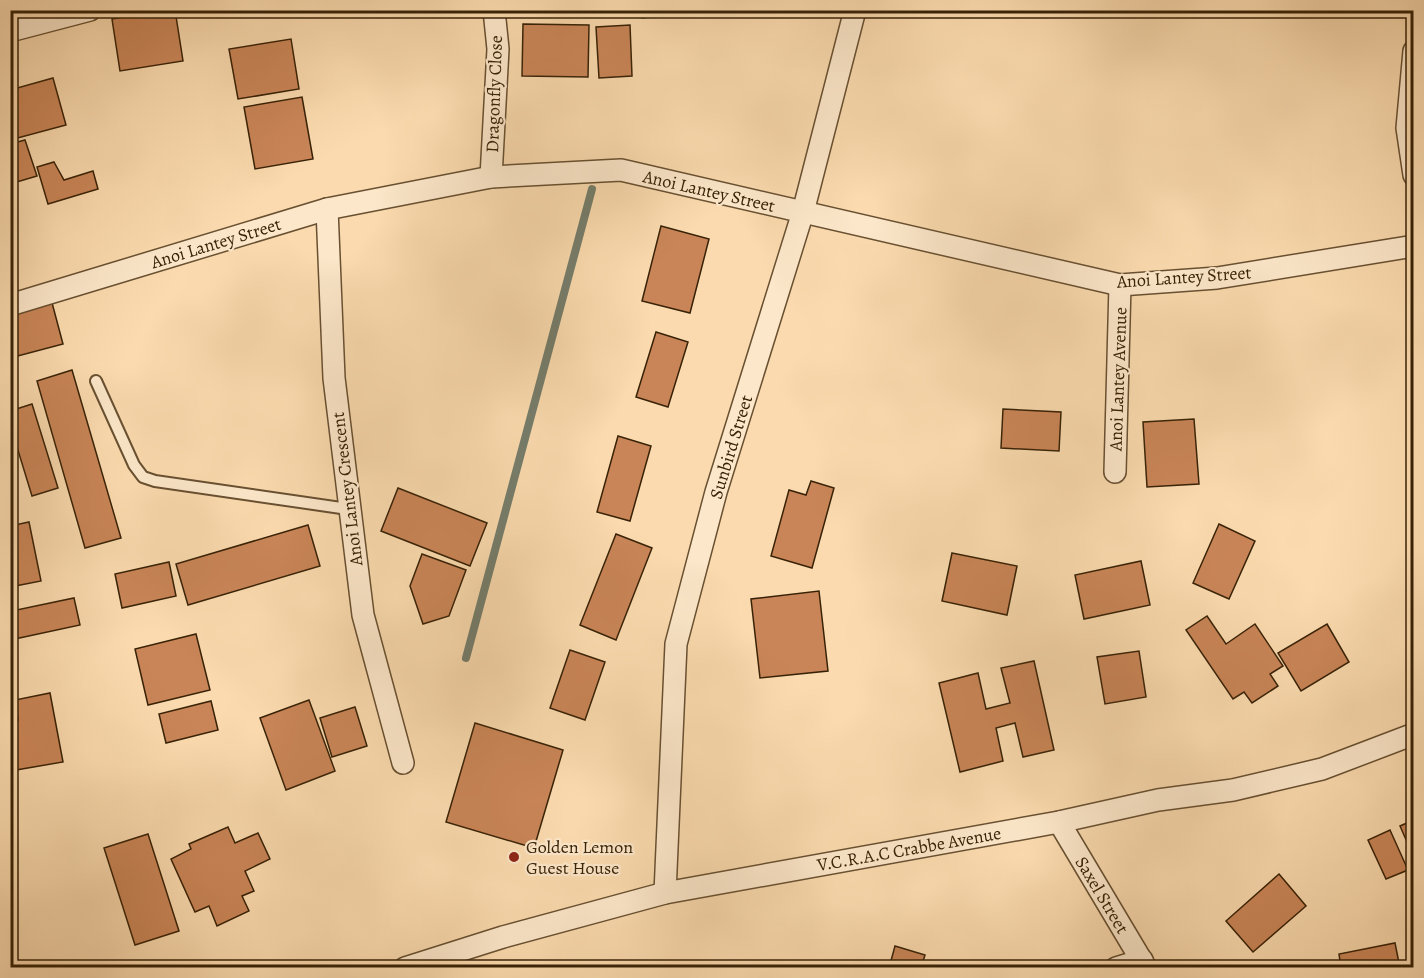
<svg xmlns="http://www.w3.org/2000/svg" width="1424" height="978" viewBox="0 0 1424 978" font-family="Alegreya,serif">
<style>
.lines{fill:none;stroke-linecap:round;stroke-linejoin:round}
.stream{stroke:#757d6b;stroke-width:8}
.building{fill:#c98557;stroke:#382207;stroke-width:1.5}
.lane-casing{stroke:#685031;stroke-width:14}
.street-casing{stroke:#685031;stroke-width:24}
.lane{stroke:#fce7ca;stroke-width:10}
.street{stroke:#fce7ca;stroke-width:21}
.poi-dot{fill:#8f2418;stroke:#fce7ca;stroke-width:2}
.labels{text-anchor:middle;dominant-baseline:central;stroke-width:4.5;stroke-linejoin:round;paint-order:stroke}
.street-label{font-size:18px;fill:#382207;stroke:#fce7ca}
.poi-label{font-size:18px;fill:#382207;stroke:#fce7ca;text-anchor:start}
</style>
<rect width="100%" height="100%" fill="#fadaae"/>
<filter id="stains"><feTurbulence type="fractalNoise" baseFrequency=".00333" numOctaves="4"/><feColorMatrix values="0 0 0 0 .2 0 0 0 0 .09 0 0 0 0 .02 0 0 0 .5 -.17"/></filter>
<radialGradient id="worn" r=".72"><stop offset=".6" stop-color="#630" stop-opacity="0"/><stop offset="1" stop-color="#630" stop-opacity=".3"/></radialGradient>
<g class="lines">
<g class="stream">
<path d="M643,15l1,-5"/>
<path d="M466,658l126,-469"/>
</g>
</g>
<g class="building">
<path d="M163,10h12l8,51 -63,10 -8,-52z"/>
<path d="M598,10h38l-1,3z"/>
<path d="M523,24l66,1 -1,52 -66,-1z"/>
<path d="M630,25l2,51 -33,2 -3,-51z"/>
<path d="M291,39l8,50 -61,10 -9,-50z"/>
<path d="M53,78l13,47 -56,15v-50z"/>
<path d="M302,97l11,62 -58,10 -11,-62z"/>
<path d="M25,140l12,36 -27,8v-40z"/>
<path d="M54,162l10,18 29,-9 5,18 -50,15 -11,-37z"/>
<path d="M661,226l48,13 -19,74 -48,-12z"/>
<path d="M51,299l12,45 -53,14v-48z"/>
<path d="M656,332l32,10 -20,65 -32,-10z"/>
<path d="M72,370l49,168 -36,10 -48,-167z"/>
<path d="M10,371l6,21 -6,1z"/>
<path d="M32,404l26,84 -26,8 -15,-49 -7,2v-38z"/>
<path d="M1003,409l58,3 -2,39 -58,-3z"/>
<path d="M1194,419l5,65 -52,3 -4,-65z"/>
<path d="M618,436l33,10 -21,75 -33,-9z"/>
<path d="M811,481l23,7 -22,80 -41,-12 18,-66 17,5z"/>
<path d="M398,488l89,35 -17,43 -89,-35z"/>
<path d="M29,522l12,59 -31,6v-61z"/>
<path d="M1219,524l36,17 -26,58 -36,-16z"/>
<path d="M308,525l12,41 -132,39 -12,-41z"/>
<path d="M616,534l36,14 -36,92 -36,-15z"/>
<path d="M952,553l65,13 -10,49 -65,-14z"/>
<path d="M422,554l44,16 -17,46 -26,8 -13,-38z"/>
<path d="M1141,561l9,44 -66,14 -9,-44z"/>
<path d="M169,562l7,34 -54,12 -7,-34z"/>
<path d="M819,591l9,80 -68,7 -9,-79z"/>
<path d="M74,598l6,27 -70,15v-31l2,2z"/>
<path d="M1207,616l19,28 29,-20 28,42 -13,8 8,12 -26,17 -8,-11 -11,7 -47,-69z"/>
<path d="M1327,624l22,38 -48,29 -23,-38z"/>
<path d="M196,634l14,56 -62,15 -13,-56z"/>
<path d="M570,650l35,12 -20,58 -35,-12z"/>
<path d="M1139,651l7,46 -41,7 -8,-47z"/>
<path d="M1034,661l20,89 -31,7 -8,-34 -19,5 7,33 -43,11 -21,-89 39,-10 8,36 24,-6 -9,-35z"/>
<path d="M50,693l13,69 -53,9v-50l8,-1 -3,-20z"/>
<path d="M309,700l26,71 -49,19 -26,-72z"/>
<path d="M211,701l7,29 -52,13 -7,-29z"/>
<path d="M355,707l12,39 -35,11 -12,-39z"/>
<path d="M475,723l88,27 -29,98 -88,-26z"/>
<path d="M1414,820v38l-14,-32z"/>
<path d="M228,827l7,16 23,-10 12,26 -25,12 9,20 -12,5 7,15 -32,15 -8,-20 -14,6 -24,-53 20,-10 -2,-5z"/>
<path d="M1390,830l18,40 -22,9 -18,-39z"/>
<path d="M148,834l31,97 -44,14 -31,-97z"/>
<path d="M1279,874l27,32 -53,46 -27,-31z"/>
<path d="M1395,943l5,25h-59l-2,-14z"/>
<path d="M895,946l30,9 -4,13h-32z"/>
</g>
<g class="lines">
<g class="lane-casing">
<path id="lane" d="M96,381l38,84 9,12 12,4 193,28"/>
</g>
<g class="street-casing">
<g id="street">
<path d="M10,31l80,-21"/>
<path d="M1414,51l-7,77 7,47"/>
<path d="M491,177l7,-128 -4,-39"/>
<path d="M327,209l7,169 29,237 40,148"/>
<path d="M10,305l317,-96 164,-32 130,-7 499,115 97,-7 197,-32"/>
<path d="M1115,472l5,-187"/>
<path d="M1059,822l87,146"/>
<path d="M665,893l11,-249 40,-152 87,-280 52,-202"/>
<path d="M405,968l98,-31 162,-44 394,-71 99,-22 75,-10 89,-21 92,-35"/>
<path d="M1116,968l26,-8"/>
</g>
</g>
<use href="#lane" class="lane"/>
<use href="#street" class="street"/>
</g>
<circle class="poi-dot" cx="514" cy="857" r="6"/>
<g class="labels">
<g class="street-label">
<text transform="translate(494 94) rotate(-88)">Dragonfly Close</text>
<text transform="translate(709 191) rotate(13)">Anoi Lantey Street</text>
<text transform="translate(216 243) rotate(-17)">Anoi Lantey Street</text>
<text transform="translate(1184 277) rotate(-4)">Anoi Lantey Street</text>
<text transform="translate(1118 379) rotate(-88)">Anoi Lantey Avenue</text>
<text transform="translate(731 447) rotate(-73)">Sunbird Street</text>
<text transform="translate(347 489) rotate(-97)">Anoi Lantey Crescent</text>
<text transform="translate(909 849) rotate(-10)">V.C.R.A.C Crabbe Avenue</text>
<text transform="translate(1102 895) rotate(59)">Saxel Street</text>
</g>
<g class="poi-label">
<text x="526" y="847">Golden Lemon<tspan x="526" dy="21">Guest House</tspan></text>
</g>
</g>
<rect width="1424" height="978" fill="none" stroke="#fadaae" stroke-width="36"/>
<rect x="12" y="12" width="1400" height="954" fill="none" stroke="#382207" stroke-width="3"/>
<rect x="18" y="18" width="1388" height="942" fill="none" stroke="#382207" stroke-width="1.5"/>
<rect width="100%" height="100%" filter="url(#stains)"/>
<rect width="100%" height="100%" fill="url(#worn)"/>
</svg>
